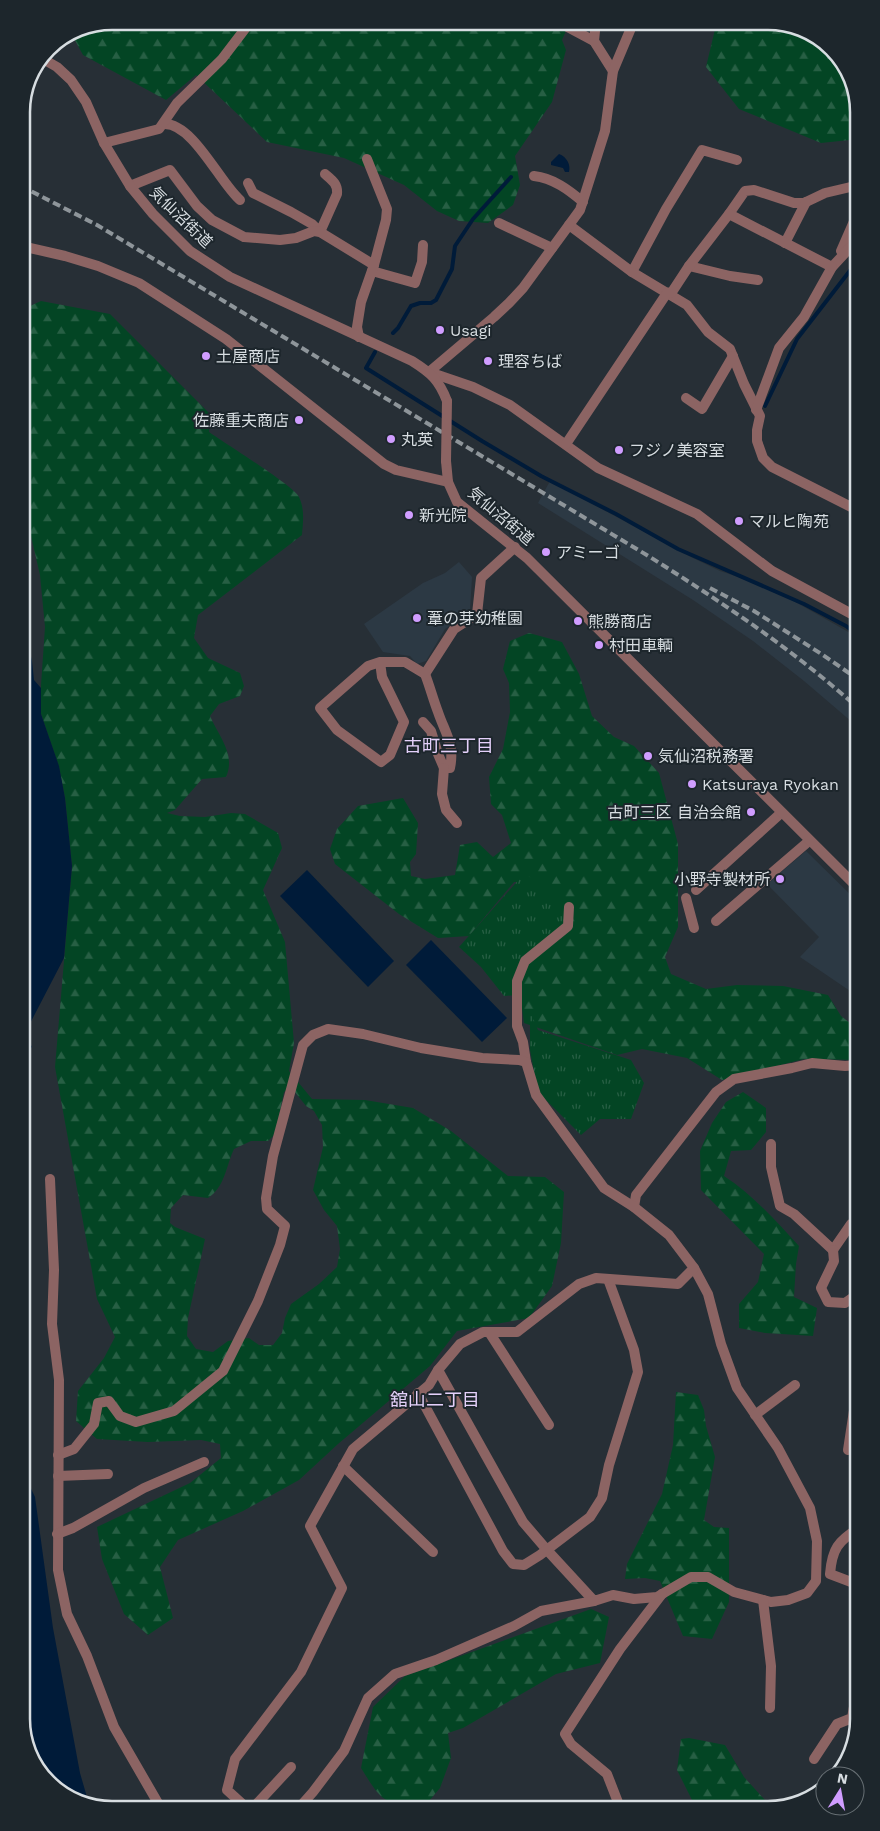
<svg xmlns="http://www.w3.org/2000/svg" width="880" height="1831" viewBox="0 0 880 1831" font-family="'Work Sans','Noto Sans JP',sans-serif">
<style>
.built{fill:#2c3944}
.grass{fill:#034524}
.forest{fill:url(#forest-firs);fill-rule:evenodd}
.park{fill:url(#park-tufts)}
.water{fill:#001b39}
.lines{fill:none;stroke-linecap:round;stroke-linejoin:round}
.stream{stroke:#001b39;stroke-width:4}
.minor{stroke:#8c6463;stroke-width:10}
.tertiary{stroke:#8c6463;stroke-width:10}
.rail{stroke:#8e959a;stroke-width:4;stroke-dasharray:8 4;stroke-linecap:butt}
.tertiary-bridge{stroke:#8c6463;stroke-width:10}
.poi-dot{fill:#d09dff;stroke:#1d262c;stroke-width:2}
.labels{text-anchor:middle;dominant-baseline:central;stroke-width:4;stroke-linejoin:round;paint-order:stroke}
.street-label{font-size:16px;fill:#d7dde1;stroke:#1d262c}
.poi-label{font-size:16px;fill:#d7dde1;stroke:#1d262c;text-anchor:start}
.neighbourhood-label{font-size:18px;fill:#e4d0fa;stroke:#1d262c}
.rim{fill:none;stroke:#d7dde1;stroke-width:2.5}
</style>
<defs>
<pattern id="forest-firs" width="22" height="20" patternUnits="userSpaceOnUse" patternTransform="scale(1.25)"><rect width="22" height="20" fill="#034524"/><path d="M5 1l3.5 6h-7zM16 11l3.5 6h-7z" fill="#275f44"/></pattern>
<pattern id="park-tufts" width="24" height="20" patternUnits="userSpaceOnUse" patternTransform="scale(1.25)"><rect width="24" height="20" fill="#034524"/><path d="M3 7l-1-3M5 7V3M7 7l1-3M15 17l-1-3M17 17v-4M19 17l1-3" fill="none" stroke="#275f44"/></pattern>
</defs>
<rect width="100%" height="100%" fill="#272f36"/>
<g class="built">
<path d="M550,481l141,76 29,14 40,13 32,16 67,38v90l-55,-47 -51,-40 -60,-41 -155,-97z"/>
<path d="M459,562l13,15 -2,34 -25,18 -19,32 -9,3 -7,-8 -27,-4 -19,-28 59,-41 22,-10z"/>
<path d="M806,851l53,52v94l-59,-40 19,-20 -52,-53z"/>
</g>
<path class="grass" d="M21,1668l5,33v41l-5,-23z"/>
<g class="forest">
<path d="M112,21h445l9,10 -4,9 4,10 -14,52 -37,54 5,29 -7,20 -25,18 -29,-2 -22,-10 -33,-26 -60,-27 -77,-16 -71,-67 -30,25 -83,-45 -12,-22 7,-5z"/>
<path d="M717,21h57l49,19 29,38 7,34v27l-38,4 -82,-34 -33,-42z"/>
<path d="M41,301l69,13 100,100 -1,18c14,10 85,54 90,65 6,13 4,25 3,38l-104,80 -4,23 14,20 32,15 4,13 -4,10 -21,8 -9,12c9,21 26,38 16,61l-24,2 -27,31 -8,3 13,3 25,1 26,-4 14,1 33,19 4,15 -19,42 22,52 9,101 -5,28 23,28 53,1 48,8 38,23 57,45 37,1 19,15 -3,51 -9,43 -23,32 -72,13 -27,35 -92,78 -39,36 -56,31 -65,29 -18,27 13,51 -25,17 -24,-21 -22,-55 -5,-32 93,-44 31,-25 -1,-14 -19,-4 -53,2 -51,-3 -21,-18 2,-30 26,-33 11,-21 -18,-38 -42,-232 17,-201 -7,-68 -6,-31 -18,-53v-29l4,-58 -5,-52 -16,-69 -3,-5v-191zM291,1087l15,19 8,5 8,14 1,22 -10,43 11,20 13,16 3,23 -3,18 -18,17 -28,20 -6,14 -3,15 -9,12h-14l-10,-7 -21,3 -15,11 -17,-3 -9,-13 1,-18 17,-79 -30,-12 -5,-4 1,-15 12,-13 25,3c17,-11 18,-32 26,-49l17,-8h17l7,-7 9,-42z"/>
<path d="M529,633l33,9 17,32 13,42 22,21 20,9 25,27 19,71v83l-13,30 6,17 35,15 31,-4 46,1 45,9 13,21 18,14v30l-55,-1 -82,21 -35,-22 -45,-9 -25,6 -93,-32 -4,-29 3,-25 50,-45 -7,-15 -33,-27h-19l-45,54 -31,2 -39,-24 -64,-50 -5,-15 7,-20 21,-23 45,-8 15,25 -2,31 -6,8 1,14 14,3 30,-4 5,-30 17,-3 16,15 18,-14 -9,-28 -11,-11 -2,-27 14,-28 7,-37 -1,-29 -6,-14 7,-28z"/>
<path d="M743,1092l23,16v24l-15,18 -20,1 -7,25c28,18 52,45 75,70l-3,18 -2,33 23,11 -4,28 -48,-3 -26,-5v-24l19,-22 6,-28 -63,-64 -1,-39 12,-28 14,-21z"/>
<path d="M676,1392l22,3 6,15 2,16 9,31 -11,63 10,7 15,1v74l-17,37 -29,-3 -23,-55 -15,-3 -20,1 2,-15 35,-70 11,-49z"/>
<path d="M591,1609l18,8 -9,46 -44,11 -93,54 -15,5 3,25 -11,30 -16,19c-42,-4 -41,-4 -63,-39l12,-61 32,-31z"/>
<path d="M689,1738l36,7 19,32 29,32 -76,1 -20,-40 4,-31z"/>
</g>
<g class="park">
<path d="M527,875l42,32v13l-44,41 -8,34 -13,1 -23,-29 -22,-20 63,-71z"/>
<path d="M530,1011l8,19 93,30 13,23 -13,36h-31l-19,16 -43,-43 -8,-42z"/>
</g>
<g class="water">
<path d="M559,154c8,3 12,11 10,18h-4l-2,-4 -12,-3v-3z"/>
<path d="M21,613l11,48 2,19 7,8v26l18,52 6,32 7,68 -8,92 -40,77 -1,6 9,5 -11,28z"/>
<path d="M307,870l87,91 -26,26 -88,-91z"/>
<path d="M431,940l76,78 -25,24 -76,-77z"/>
<path d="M21,1468l14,29 18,131 27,145 9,31 -28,-10 -25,-31 -10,-18v-44l-5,-33v-22l4,-26 -4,-40z"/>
</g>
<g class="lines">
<g class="stream">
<path d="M393,333l5,-5 13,-22 9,-3h11l5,-3 16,-31 3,-23 18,-27 38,-42"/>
<path d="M375,352l-9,16 116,73 59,35 75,38 62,35 126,55 42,22 13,10"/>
<path d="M765,406l32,-67 62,-80"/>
</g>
<g class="minor">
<path d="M561,21l3,4 30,16"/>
<path d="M596,21l-2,20 19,30"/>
<path d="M164,124c29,-1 56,59 76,76"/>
<path d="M104,143l55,-14 18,-26 45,-44 29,-38"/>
<path d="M534,176c19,2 35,14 49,26"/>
<path d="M248,183l5,10 38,19 21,12 8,8 17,-38c1,-10 -5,-14 -12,-20"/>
<path d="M130,186l40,-16 27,36 15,14 32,17 36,3 16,-2 18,-7 6,1 54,33"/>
<path d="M729,214l16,-23 9,-1 40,13h10l21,-10 34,-8"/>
<path d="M499,223l53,25"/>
<path d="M569,225l63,47 34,-63 36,-59 35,10"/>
<path d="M785,243l21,-41"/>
<path d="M841,251l18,-41"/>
<path d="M689,266l41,10 28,4"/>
<path d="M372,271l43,12 7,-21 1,-17"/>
<path d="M632,272l55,33 21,27 22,17 14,35 16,32 -3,14v11l6,17 9,9 87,44"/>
<path d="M359,337l-2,-10 4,-25 13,-37 12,-45 1,-11 -20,-50"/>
<path d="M429,372l44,15 37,18 88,63 99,46 75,57 87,47"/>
<path d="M429,372l65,-55 15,-14 14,-15 57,-78 25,-79 8,-60 21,-50"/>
<path d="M686,398l16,11 31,-53"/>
<path d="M756,410l23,-62 25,-31 28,-50 27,-29"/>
<path d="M566,444l101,-151 5,-1 17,-26 40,-52 103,53"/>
<path d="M380,662l2,15 22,45 -14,33 -9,7 -44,-32 -17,-22 48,-42 12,-4h25l20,12 29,-45 23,-15 4,-36 34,-31"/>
<path d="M423,722l8,9 7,23 6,14h6c5,-24 -5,-35 -12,-56 -5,-13 -8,-25 -13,-38"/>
<path d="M444,768l-2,26 4,16 11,13"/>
<path d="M696,890l85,-77"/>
<path d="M686,898l8,30"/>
<path d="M716,921l93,-80"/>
<path d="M526,1062l-3,-20 -6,-16v-45l8,-20 43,-35 1,-19"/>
<path d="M771,1144v23l9,39 14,8 39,36 18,-26 8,-4"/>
<path d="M50,1179l4,91 -2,54 7,56 -1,190 9,44 20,42 27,71 48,83"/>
<path d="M634,1207l2,-12 80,-103 18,-13 58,-11 20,-5 33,3 14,-1"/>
<path d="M833,1250l1,11 -13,27 7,14 17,1 14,-10"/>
<path d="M489,1332l60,93"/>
<path d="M438,1370l85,152 24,28 47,51 19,-6 21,4 23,-2 34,-20h17l26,15 37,10 17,-2 19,-7 9,-12 1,-40 -7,-33 -32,-60 -41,-60 -16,-44 -13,-50 -14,-26"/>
<path d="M418,1393l85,158 10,13 11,1 16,-10 50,-38 12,-19 7,-33 29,-93 -4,-22 -26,-71"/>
<path d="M755,1415l40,-30"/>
<path d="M848,1450l7,-46 4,-6"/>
<path d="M58,1455l16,-6 20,-25 4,-21 11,-2 11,15 16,6 38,-11 49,-40 35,-70 22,-56 5,-19 -18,-17 -1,-11 7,-42 30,-111 10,-10 15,-6 35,5 58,14 61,10 37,2 7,2 10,33 68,93 30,19 35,28 25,33 -16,16 -82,-6 -17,6 -62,48h-34l-23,12 -22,26 -9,15 -76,64 -43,77 32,62 -41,84 -66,87 -8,31 22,20"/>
<path d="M343,1466l90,86"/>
<path d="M58,1476l50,-2"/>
<path d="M57,1534l16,-6 71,-40 60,-26"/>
<path d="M859,1585l-29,-11c2,-25 8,-33 29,-46"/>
<path d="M763,1600l8,66 -1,42"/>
<path d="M814,1759l23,-35 15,-6 4,-23 3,-6"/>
<path d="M251,1810l40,-43"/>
<path d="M297,1810l16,-18 31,-41 24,-53 27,-24 41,-14 78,-34 27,-15 53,-10"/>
<path d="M338,1810l1,-3 9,-1 3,4"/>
<path d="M621,1810l-14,-36 -36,-30 -6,-10 55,-85 42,-55"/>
</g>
<g class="tertiary">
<path d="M43,59l14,8 14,13 15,22 18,41 26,43 23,28 37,37 40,26 182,84c19,12 27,19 35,40"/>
<path d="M21,246l44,10 33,10 41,17 87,56 158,125 12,6 52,12"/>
<path d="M446,461l2,21 9,20 70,56 332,331"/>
</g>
<g class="rail">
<path d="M21,186l76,39 553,332c73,46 145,94 209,152"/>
<path d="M710,588l44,23 69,44 36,25"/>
</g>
<path class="tertiary-bridge" d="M446,461l1,-60"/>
</g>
<g class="poi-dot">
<circle cx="440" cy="330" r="5"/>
<circle cx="206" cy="356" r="5"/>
<circle cx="488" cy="361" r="5"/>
<circle cx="299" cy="420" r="5"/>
<circle cx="391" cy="439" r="5"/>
<circle cx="619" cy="450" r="5"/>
<circle cx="409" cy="515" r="5"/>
<circle cx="739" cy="521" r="5"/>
<circle cx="546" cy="552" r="5"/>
<circle cx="417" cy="618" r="5"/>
<circle cx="578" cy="621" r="5"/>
<circle cx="599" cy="645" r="5"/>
<circle cx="648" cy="756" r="5"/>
<circle cx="692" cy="784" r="5"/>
<circle cx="751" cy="812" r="5"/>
<circle cx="780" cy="879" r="5"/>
</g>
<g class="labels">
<g class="street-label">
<text transform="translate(181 217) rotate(44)">気仙沼街道</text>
<text transform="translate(501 516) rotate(40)">気仙沼街道</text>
</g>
<g class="poi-label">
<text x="450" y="330">Usagi</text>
<text x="216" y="356">土屋商店</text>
<text x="498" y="361">理容ちば</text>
<text x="289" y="420" text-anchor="end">佐藤重夫商店</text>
<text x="401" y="439">丸英</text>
<text x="629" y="450">フジノ美容室</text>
<text x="419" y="515">新光院</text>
<text x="749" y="521">マルヒ陶苑</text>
<text x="556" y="552">アミーゴ</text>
<text x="427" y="618">葦の芽幼稚園</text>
<text x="588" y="621">熊勝商店</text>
<text x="609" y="645">村田車輌</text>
<text x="658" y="756">気仙沼税務署</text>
<text x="702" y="784">Katsuraya Ryokan</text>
<text x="741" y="812" text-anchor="end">古町三区 自治会館</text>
<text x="770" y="879" text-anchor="end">小野寺製材所</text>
</g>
<g class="neighbourhood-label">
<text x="449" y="745">古町三丁目</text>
<text x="435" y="1399">舘山二丁目</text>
</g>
</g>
<path d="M0 0H880V1831H0ZM112 30H768A82 82 0 0 1 850 112V1719A82 82 0 0 1 768 1801H112A82 82 0 0 1 30 1719V112A82 82 0 0 1 112 30Z" fill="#1d262c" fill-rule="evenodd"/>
<path class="rim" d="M112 30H768A82 82 0 0 1 850 112V1719A82 82 0 0 1 768 1801H112A82 82 0 0 1 30 1719V112A82 82 0 0 1 112 30Z"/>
<g transform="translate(840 1791) rotate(11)"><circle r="24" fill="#1d262c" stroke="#676f74"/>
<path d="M0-4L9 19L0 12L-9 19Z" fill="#d09dff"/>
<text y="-8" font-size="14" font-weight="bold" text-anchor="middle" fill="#d7dde1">N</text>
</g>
</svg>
